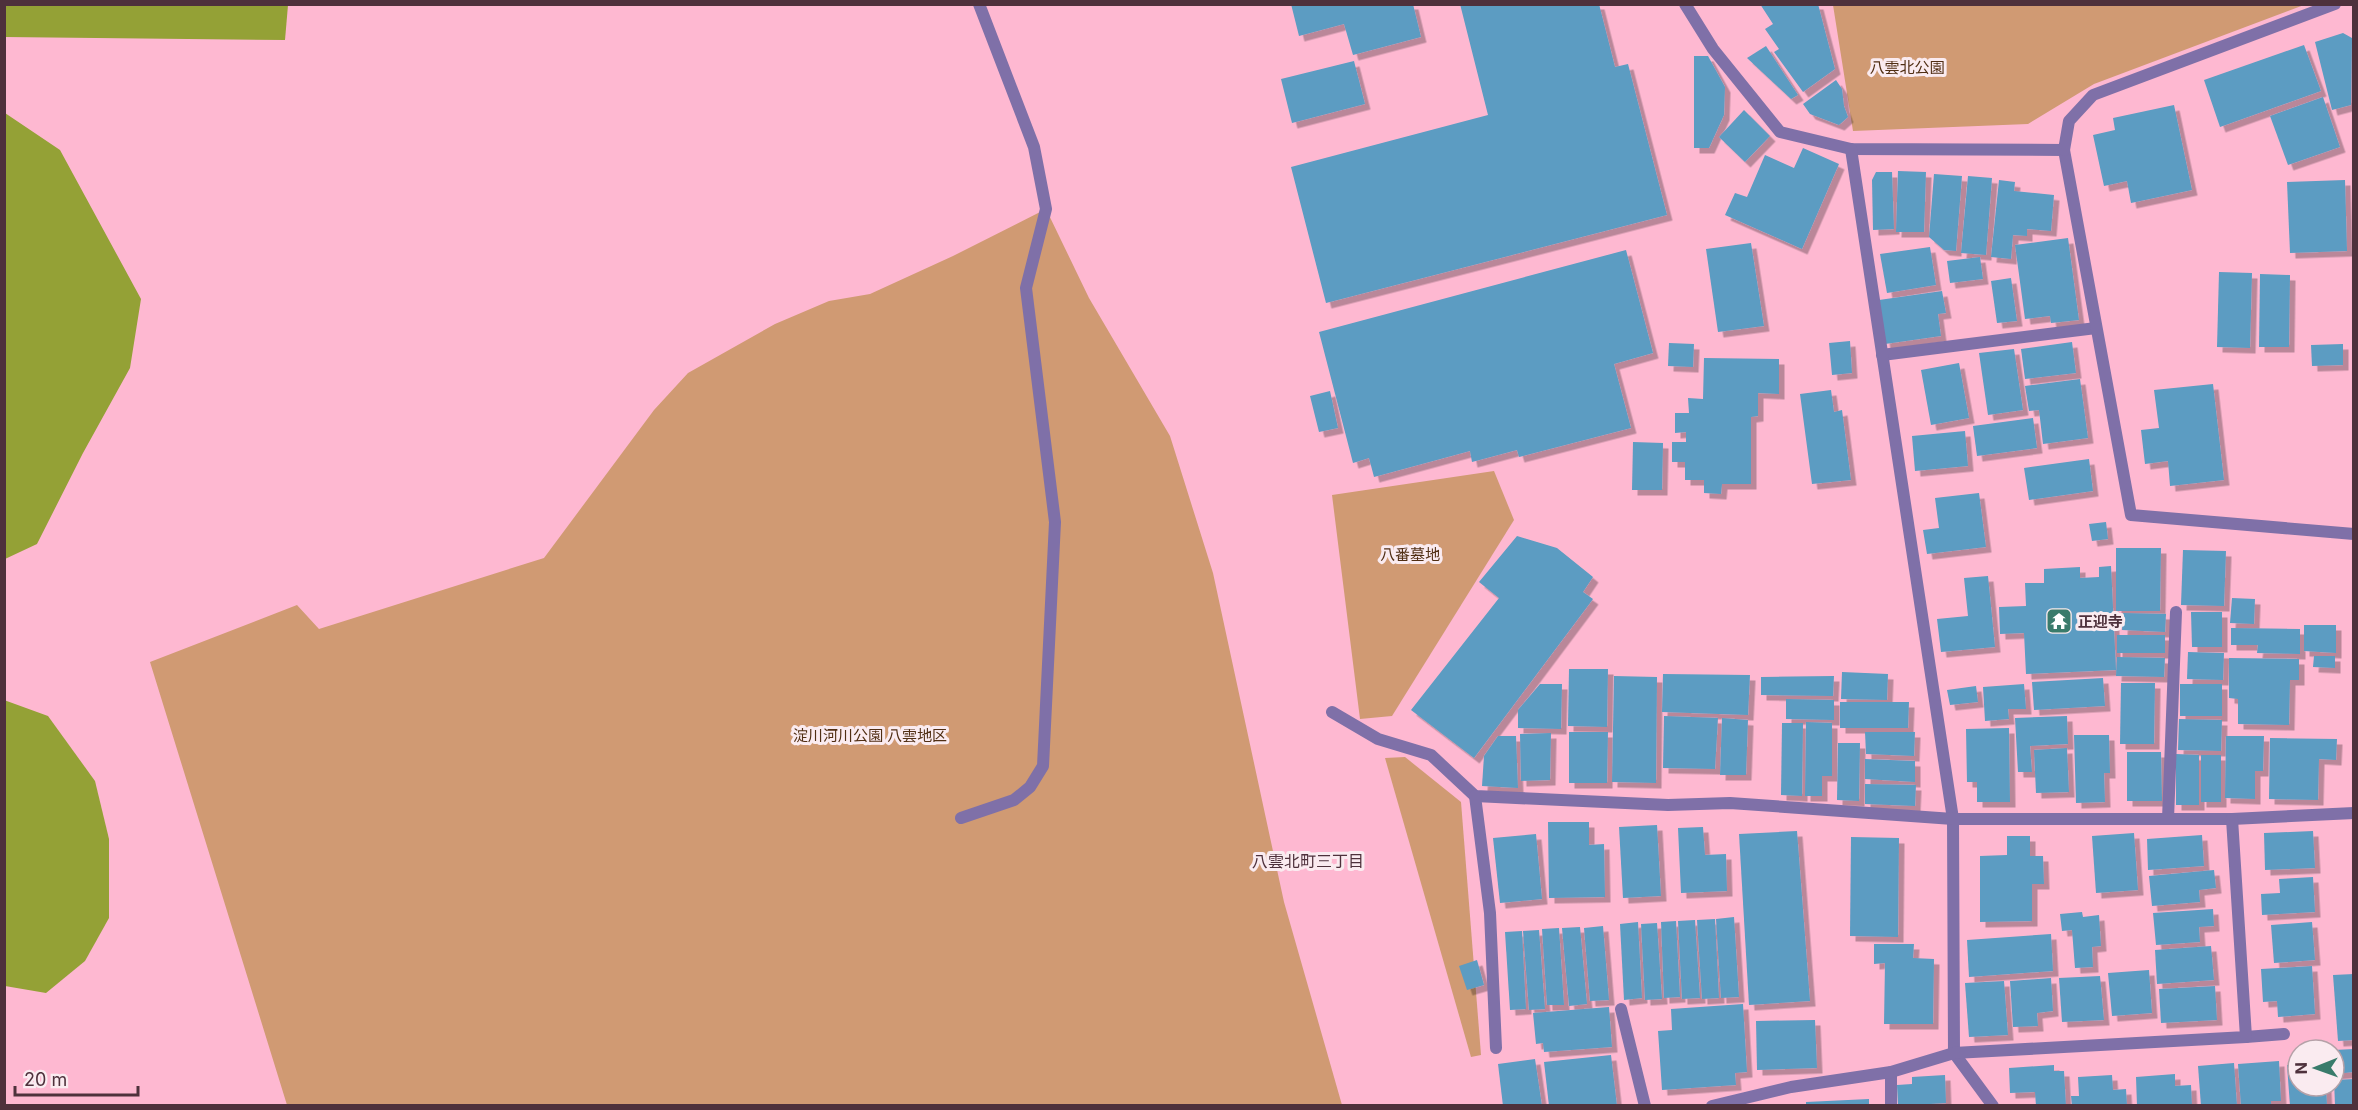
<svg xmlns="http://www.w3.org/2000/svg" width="2358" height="1110" viewBox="0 0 2358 1110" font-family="Inter,'Noto Sans JP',sans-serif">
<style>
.green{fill:#d09a73}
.water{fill:#94a136}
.building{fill:#5b9cc2;filter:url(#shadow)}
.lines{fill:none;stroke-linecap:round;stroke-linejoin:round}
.lane{stroke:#7f70a8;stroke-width:12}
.street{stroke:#7f70a8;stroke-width:12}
.labels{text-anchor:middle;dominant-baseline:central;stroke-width:6;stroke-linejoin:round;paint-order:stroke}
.park-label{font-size:15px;fill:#502e13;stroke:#faebf0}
.poi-label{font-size:15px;font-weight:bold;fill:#4e313c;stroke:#faebf0;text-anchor:start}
.neighbourhood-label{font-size:16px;fill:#4e313c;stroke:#faebf0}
</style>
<defs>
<filter id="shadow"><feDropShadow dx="5.5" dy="5.5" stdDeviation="0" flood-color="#0004"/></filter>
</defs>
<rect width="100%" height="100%" fill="#feb8d1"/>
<g class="green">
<path d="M1833,5v-1l471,1 -210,79 -66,40 -175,7z"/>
<path d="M1046,209l43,89 81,138 43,137 71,329 58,203h-1055l-137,-443 147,-57 22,24 225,-71 110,-148 34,-37 87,-49 54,-23 41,-7 83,-38z"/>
<path d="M1494,471l20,49 -122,196 -32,3 -28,-224z"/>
<path d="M1405,757l56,45 20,253 -10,2 -86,-299z"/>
</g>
<g class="water">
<path d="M5,4h283v1l-3,35 -280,-3z"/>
<path d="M5,113l55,37 81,149 -11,69 -47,85 -46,91 -32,15z"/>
<path d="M4,700l44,16 47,65 14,58v79l-24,43 -39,32 -41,-7z"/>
</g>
<g class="building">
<path d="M1291,4h122l8,33 -68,18 -9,-31 -45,12z"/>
<path d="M1460,4h139l16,63 13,-3 39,151 -341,88 -35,-136 197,-52z"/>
<path d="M1760,4h58l17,65 -32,23 -29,-40 5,-3 -14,-20 8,-5z"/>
<path d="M2343,33l9,5 -1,67 -19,5 -17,-68z"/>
<path d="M2304,45l17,46 -101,36 -16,-47z"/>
<path d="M1766,46l32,49 -7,4 -44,-41z"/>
<path d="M1694,56h14l17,31 -1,28 -15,33h-15z"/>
<path d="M1354,61l11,43 -73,19 -11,-44z"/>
<path d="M1836,80l6,9 2,17 4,11 -9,8 -29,-11 -7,-10z"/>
<path d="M2323,97l17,50 -52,18 -18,-49z"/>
<path d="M2174,105l18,85 -61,13 -4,-22 -23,5 -11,-51 22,-5 -2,-12z"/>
<path d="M1744,110l26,26 -25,26 -26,-25z"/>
<path d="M1803,148l36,16 -37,85 -77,-34 10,-22 12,4 18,-42 29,13z"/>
<path d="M1898,171l28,1 -2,60h-28z"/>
<path d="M1876,172h16l2,57 -21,1 -1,-50z"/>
<path d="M1934,174l28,2 -6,75 -12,-1 -15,-13z"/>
<path d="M1968,176l24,2 -6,77 -25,-2z"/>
<path d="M1999,180l16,2 -1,9 40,4 -3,36 -24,-2v7l-14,-1 -2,24 -20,-2z"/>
<path d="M2345,180l2,71 -57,2 -3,-71z"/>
<path d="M2068,238l11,82 -28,3 -1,-7 -25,3 -10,-74z"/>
<path d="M1751,243l13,83 -46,6 -12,-83z"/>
<path d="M1930,247l6,38 -49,8 -7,-39z"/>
<path d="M1626,250l27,103 -39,11 17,64 -112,29 -2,-7 -45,12 -2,-11 -96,26 -5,-19 -16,5 -34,-131z"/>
<path d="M1980,257l3,22 -33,4 -3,-22z"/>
<path d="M2219,272l33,1 -2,75 -33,-1z"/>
<path d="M2260,274l30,1 -1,72h-30z"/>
<path d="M2011,278l6,43 -20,2 -6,-42z"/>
<path d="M1942,291l4,22 -8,1 3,22 -56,8 -6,-44z"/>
<path d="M1850,341l2,32 -20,2 -3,-32z"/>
<path d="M2072,342l4,31 -51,6 -4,-30z"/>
<path d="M1669,343l25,1 -1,23 -25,-1z"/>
<path d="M2343,344v21l-31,1 -1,-21z"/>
<path d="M2014,349l9,61 -35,5 -9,-62z"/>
<path d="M1704,358l75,1v35l-21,-1v23l-7,1v67h-29l-1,10 -17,-1v-13h-19v-18h-13v-20h14v-10l-11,1v-20h14l-1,-15 15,1z"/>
<path d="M1959,363l10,55 -38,7 -10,-55z"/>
<path d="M2080,379l8,59 -45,6 -4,-34 -10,1 -4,-25z"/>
<path d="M2213,384l11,96 -54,6 -2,-25 -23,3 -4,-34 18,-2 -5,-38z"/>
<path d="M1831,390l3,22 8,-2 9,70 -39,4 -12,-90z"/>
<path d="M1330,391l8,37 -19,4 -9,-36z"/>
<path d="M2033,418l4,30 -60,8 -4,-30z"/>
<path d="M1965,431l3,35 -53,5 -3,-35z"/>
<path d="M1633,442l30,1 -1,47h-30z"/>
<path d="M2089,459l4,32 -64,9 -5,-32z"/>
<path d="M1979,493l7,54 -59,7 -4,-24 16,-2 -4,-30z"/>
<path d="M2106,522l2,17 -16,2 -3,-17z"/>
<path d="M1517,536l40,12 36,29 -10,15 10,7 -119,159 -63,-48 88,-112 -20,-16z"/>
<path d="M2116,548h45l-1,63h-44z"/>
<path d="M2183,550l43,1 -2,55 -43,-1z"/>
<path d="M2111,566l5,104 -90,4 -2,-41 -24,1 -1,-27 27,-1 -1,-23h19v-14l36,-2v11l19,-1v-10z"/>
<path d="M1988,576l7,71 -54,5 -4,-33 31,-3 -4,-38z"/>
<path d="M2232,598l23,1 -1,25 -24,-1z"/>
<path d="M2191,612h31v35h-30z"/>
<path d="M2123,613l43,1 -1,18 -43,-2z"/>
<path d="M2304,625h32v28l-32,-2z"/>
<path d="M2231,628l69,1v25l-43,-1 1,-8h-27z"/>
<rect x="2117" y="635" width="48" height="18"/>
<path d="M2188,652l36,1 -1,27 -36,-1z"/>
<path d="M2314,656h21v12l-22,-1z"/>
<path d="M2117,657l48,1 -1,19 -48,-1z"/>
<path d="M2229,658l70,1v21h-9l-1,45 -51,-1v-25l-9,-1z"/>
<path d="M1569,669h39l-1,58 -39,-1z"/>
<path d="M1842,672l46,2 -1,26 -46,-1z"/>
<path d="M1663,674l87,1 -2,40 -86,-3z"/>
<path d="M1614,676l43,1 -1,106 -44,-1z"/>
<path d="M1834,676l-1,20 -72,-1v-18z"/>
<path d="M2103,678l2,28 -71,4 -2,-28z"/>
<path d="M2121,683h34l-1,61h-34z"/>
<path d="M1540,684h22l-1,45 -43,-1v-18z"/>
<path d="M2024,684l2,25h-18l1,10 -24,2 -2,-34z"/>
<rect x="2180" y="684" width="42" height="32"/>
<path d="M1976,686l2,16 -28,3 -3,-15z"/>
<path d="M1786,699l48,1v20l-48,-1z"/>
<path d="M1840,702h69l-1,26h-68z"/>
<path d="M1664,716l54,2 -3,51 -52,-1z"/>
<path d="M2067,716l1,28 -38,2 2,26h-14l-3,-54z"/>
<path d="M1722,718l26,2 -2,55h-26z"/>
<path d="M2179,719l43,1 -1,31 -43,-1z"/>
<path d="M1806,722l26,1v53h-10v20h-17z"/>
<path d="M1782,723h21l-1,73 -21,-1z"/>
<path d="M2009,728l1,74h-33v-20h-10l-1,-53z"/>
<path d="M1569,732h39l-1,51h-38z"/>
<path d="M1865,732h50l-1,24 -48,-2z"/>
<path d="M1551,733l-1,47 -29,1 -1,-47z"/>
<path d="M2074,735h35l1,38h-6l1,29 -29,1z"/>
<path d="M1498,736h18l2,52 -36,-2 2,-30z"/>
<path d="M2226,736h38l-1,35h-8v28l-30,-1z"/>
<path d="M2270,738l67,1 -1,21 -17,-1 -1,41 -49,-1z"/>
<path d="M1838,743h22l-1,58 -22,-1z"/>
<path d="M2067,748l2,44 -33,1 -2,-43z"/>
<path d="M2127,752h34l1,49h-35z"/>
<path d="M2176,754l23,1v50h-23z"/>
<rect x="2201" y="755" width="20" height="47"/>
<path d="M1865,759l50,2v21l-50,-3z"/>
<path d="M1865,784l51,1 -1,21 -50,-2z"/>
<path d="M1548,822h41v23l15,-1 1,53 -56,1z"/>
<path d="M1657,825l4,71 -38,2 -4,-71z"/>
<path d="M1703,827l2,28 21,-1 1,37 -46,2 -3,-65z"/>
<path d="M1797,831l13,170 -61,4 -10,-171z"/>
<path d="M2313,831l2,37 -50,2 -1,-37z"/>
<path d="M2134,833l4,57 -42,3 -4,-57z"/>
<path d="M1536,834l6,65 -42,4 -7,-65z"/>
<path d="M2202,835l2,31 -56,4 -1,-31z"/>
<path d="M2007,836h23v20h13l1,28h-12v37l-52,1v-66l27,-1z"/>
<path d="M1851,837l48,1 -1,99 -48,-1z"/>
<path d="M2214,870l2,18 -17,2 1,12 -48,4 -3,-30z"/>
<path d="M2313,877l2,35 -53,3 -1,-21 19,-1 -1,-14z"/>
<path d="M2213,909l1,17 -15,1 1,15 -44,3 -3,-32z"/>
<path d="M2082,912l1,5 16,-2 2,31 -9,1 1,20 -18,1 -3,-38 -10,1 -2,-17z"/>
<path d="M1734,917l5,80 -18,1 -5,-79z"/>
<path d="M1715,919l4,79 -17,1 -5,-79z"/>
<path d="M1695,920l5,78 -18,1 -4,-78z"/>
<path d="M1676,921l4,76 -16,1 -3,-76z"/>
<path d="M1638,922l4,76 -18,2 -4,-76z"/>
<path d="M2312,922l3,38 -41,3 -3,-38z"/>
<path d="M1657,923l5,76 -17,1 -4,-76z"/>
<path d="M1603,926l6,74 -19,1 -6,-73z"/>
<path d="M1580,927l7,77 -18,2 -7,-78z"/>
<path d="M1559,928l5,77h-17l-5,-76z"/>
<path d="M1539,930l6,79 -16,1 -6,-79z"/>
<path d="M1522,931l4,78 -16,1 -5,-78z"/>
<path d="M2051,934l2,37 -84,6 -2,-37z"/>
<path d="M1874,944h40l-1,14 21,1 -1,65h-49l1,-61 -11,1z"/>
<path d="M2211,946l3,34 -57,4 -2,-34z"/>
<path d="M1477,960l7,25 -17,5 -8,-24z"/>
<path d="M2312,966l3,48 -37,3 -1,-16 -14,1 -2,-33z"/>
<path d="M2149,970l3,43 -40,3 -4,-43z"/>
<path d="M2354,974v66l-16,1 -5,-66z"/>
<path d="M2100,976l4,44 -42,2 -3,-44z"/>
<path d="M2051,978l2,33 -16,2 1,13 -25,1 -3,-46z"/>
<path d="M2004,981l4,54 -39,2 -4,-54z"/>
<path d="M2215,986l2,34 -56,3 -2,-34z"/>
<path d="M1743,1004l4,68 -12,1 1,12 -74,5 -4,-59 14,-1 -1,-21z"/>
<path d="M1609,1007l3,40 -68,5 -1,-9 -7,1 -3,-31z"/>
<path d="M1815,1020l2,48 -60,2 -1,-49z"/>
<path d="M2354,1049v23l-20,2v-24z"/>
<path d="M1611,1055l6,51h-68l-5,-44z"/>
<path d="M1535,1059l7,47h-39l-5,-42z"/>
<path d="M2279,1061l2,40h-10v5h-30l-3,-42z"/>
<path d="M2234,1063l3,43h-36l-3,-40z"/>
<path d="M2298,1064v22h28l1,20h-37l-3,-41z"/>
<path d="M2054,1065v6h10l2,35h-30l-1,-14 -25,1 -1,-25z"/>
<path d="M2175,1074v12l16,-1 1,21h-55l-1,-29z"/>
<path d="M1945,1075l1,28 -48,3 -1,-21 15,-1v-7z"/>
<path d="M2112,1075l1,15 13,-1 1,17h-55l-1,-10h8l-1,-19z"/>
<path d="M2354,1079v25l-19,1 -1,-25z"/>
<path d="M1869,1099v7h-63v-4z"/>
</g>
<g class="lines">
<g class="lane">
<path d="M1882,355l214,-27"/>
<path d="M961,818l53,-18 16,-13 13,-21 12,-244 -29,-234 20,-79 -12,-62 -55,-143"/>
<path d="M2168,819l8,-207"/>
<path d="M1621,1009l24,97"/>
<path d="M2246,1037l38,-3"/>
</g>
<g class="street">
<path d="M1685,4l28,45 67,83 71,17 213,1 67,365 223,19"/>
<path d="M1851,149l102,670 1,234 39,53"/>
<path d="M2064,150l5,-29 24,-26 242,-91"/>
<path d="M1332,712l46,27 53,16 44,41 193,9 62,-2 223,16h279l122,-6"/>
<path d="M1475,796l15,117 6,135"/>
<path d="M1891,1072v34"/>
<path d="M1712,1106l79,-19 100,-15 63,-19 292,-16 -14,-218"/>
</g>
</g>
<defs>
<g id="temple-square" transform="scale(1.35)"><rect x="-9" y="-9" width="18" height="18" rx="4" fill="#397b6b" stroke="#faebf0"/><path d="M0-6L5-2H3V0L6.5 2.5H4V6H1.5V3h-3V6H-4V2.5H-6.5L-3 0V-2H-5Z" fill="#fff"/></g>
</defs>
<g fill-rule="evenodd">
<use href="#temple-square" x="2059" y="621"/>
</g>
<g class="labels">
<g class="park-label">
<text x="1907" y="67">八雲北公園</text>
<text x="1410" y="554">八番墓地</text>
<text x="870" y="735">淀川河川公園 八雲地区</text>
</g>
<g class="poi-label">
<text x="2078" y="621">正迎寺</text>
</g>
<g class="neighbourhood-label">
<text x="1308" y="861">八雲北町三丁目</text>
</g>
</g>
<rect width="2358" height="1110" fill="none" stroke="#4e313c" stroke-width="12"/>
<g transform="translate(2316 1068) rotate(269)"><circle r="28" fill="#faebf0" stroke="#b5a1a8" stroke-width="1.5"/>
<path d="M0-4.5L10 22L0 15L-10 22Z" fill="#397b6b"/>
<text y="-9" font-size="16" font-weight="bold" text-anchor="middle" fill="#4e313c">N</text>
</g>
<path d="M15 1086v9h123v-9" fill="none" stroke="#4e313c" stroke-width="3"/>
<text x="24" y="1086" font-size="18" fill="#4e313c" stroke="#faebf0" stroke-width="4.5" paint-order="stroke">20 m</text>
</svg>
